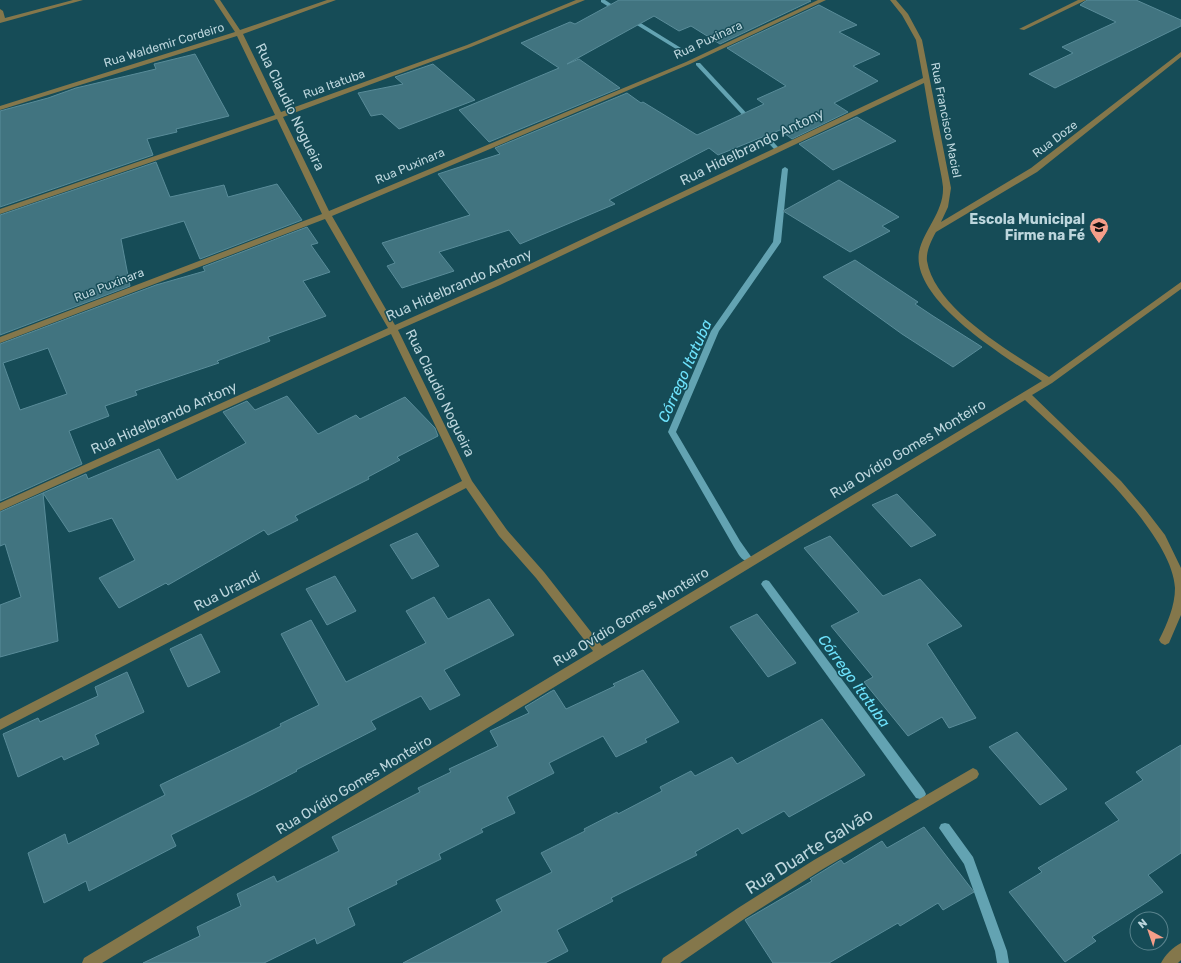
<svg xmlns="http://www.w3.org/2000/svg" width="1181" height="963" viewBox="0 0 1181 963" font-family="Rubik,sans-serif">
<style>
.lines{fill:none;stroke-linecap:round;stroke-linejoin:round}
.stream{fill:#63a3b2;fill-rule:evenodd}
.building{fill:#417480;stroke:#598c99;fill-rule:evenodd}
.minor{fill:#84774b;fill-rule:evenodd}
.labels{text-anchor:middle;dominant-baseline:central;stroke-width:3;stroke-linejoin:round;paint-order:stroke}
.far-street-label{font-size:12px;fill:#bdd6dd;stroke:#164c57}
.street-label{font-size:14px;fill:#bdd6dd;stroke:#164c57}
.poi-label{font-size:14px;font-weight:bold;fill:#bdd6dd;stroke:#164c57;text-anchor:end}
.water-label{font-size:15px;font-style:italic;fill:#6ee3fd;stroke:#164c57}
.near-street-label{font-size:17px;fill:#bdd6dd;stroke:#164c57}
</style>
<rect width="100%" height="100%" fill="#164c57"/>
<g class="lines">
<g class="stream">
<path d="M601,0h4l17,11 -5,1 -16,-10z"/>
<path d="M629,16l2,1 50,31 -5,1 -49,-30v-2z"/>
<path d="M696,63h4l78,84v2h-4l-78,-84z"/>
<path d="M785,167l3,2 -7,73 -62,89 -43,101 64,109 12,17 -2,3c-8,2 -12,-8 -16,-14l-66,-115 43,-101 62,-89 9,-73z"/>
<path d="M766,580l3,1 155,209 2,4 -2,4 -4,1 -4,-1 -153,-211 -2,-3 2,-3z"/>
<path d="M945,823l4,1 24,33 34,94 2,12h-12l-2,-12 -31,-87 -25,-36 2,-4z"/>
</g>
</g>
<g class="building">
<path d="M619,0h190l2,1 -91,43 -29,-18 -12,5 -25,-15 -87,48 12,-5 41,29 -131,54 -30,-32 100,-42 -38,-25 49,-21 5,2z"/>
<path d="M1087,0h49l45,20v6l-126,62 -26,-14 44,-21 -11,-6 54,-25 -36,-17z"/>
<path d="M819,5l38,20 -18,7 41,22 -27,12 25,15 -44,22 14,9 -56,27 -12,-9 -62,25 -9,-7 -100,52 6,4 -95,40 -11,-14 -70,22 15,19 -52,17 -15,-22 8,-3 -13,-20 88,-28 -32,-41 62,-20 -5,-6 132,-55 14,10 2,-1 54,33 67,-31 -7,-5 29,-13 -59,-38z"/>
<path d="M195,54l34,62 -53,13 1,3 -30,7 6,16 -153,52v-96l48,-13 28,-10 80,-19 -2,-5z"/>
<path d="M433,64l42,36 -76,29 -17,-15 -11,2 -13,-23 45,-9 -8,-7z"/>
<path d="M857,117l39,24 -63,29 -34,-26z"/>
<path d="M156,162l14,35 54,-12 4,12 49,-13 25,36 -102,39 -16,-38 -63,18 9,47 -130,49v-120z"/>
<path d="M839,180l60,37 -17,9 8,5 -40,21 -67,-41z"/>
<path d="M307,227l11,16 -7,2 19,27 -27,9 23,35 -58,21 2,4 -53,20 2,2 -84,28 2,4 -32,11 4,10 -40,15 13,33 -82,37v-157l156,-59 49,-14 -2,-4zM48,348l19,46 -47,16 -17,-47z"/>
<path d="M855,260l63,42 -3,2 18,12 49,31 -29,20 -51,-33 -79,-57z"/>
<path d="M287,396l31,38 38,-19 4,4 45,-22 30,31 3,8 -41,21 3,3 -32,17 1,2 -74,37 3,4 -30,15 -4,-5 -96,55 -2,-2 -47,25 -20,-30 36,-18 -23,-42 -43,14 -26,-39 43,-19 2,5 71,-30 18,31 69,-37 -23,-31 24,-11 8,9z"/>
<path d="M43,493l15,148 -58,16v-52l21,-8 -16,-53 -5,2v-34z"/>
<path d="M897,494l39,41 -25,12 -39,-42z"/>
<path d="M417,533l22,33 -27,13 -22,-34z"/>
<path d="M830,536l53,60 37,-17 42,47 -35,18 49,74 -27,10 -7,-11 -34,19 -44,-54 9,-5 -42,-51 28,-14 -55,-64z"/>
<path d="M335,576l21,35 -29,14 -21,-36z"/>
<path d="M434,597l14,22 41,-20 25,36 -70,35 16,25 -30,15 -9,-14 -50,25 5,8 -80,41 1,1 -44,23 -82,41 5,11 -87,45 -3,-10 -42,22 -16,-50 37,-19 3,10 53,-27 44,-22 -5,-10 83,-40 38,-19 -1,-2 39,-19 -38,-71 30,-14 35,62 80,-39 -20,-32z"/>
<path d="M757,614l39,49 -28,14 -38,-50z"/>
<path d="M201,634l19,38 -32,15 -18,-38z"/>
<path d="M643,670l36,52 -34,17 2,3 -31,15 -13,-21 -54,27 5,10 -47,24 8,16 -34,16 2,3 -44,22 2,5 -45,22 1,3 -49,24 7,17 -38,19 -2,-6 -51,25h-121l57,-27 -3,-9 44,-21 -4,-12 37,-18 3,6 62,-31 -7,-14 88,-45 -2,-4 33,-16 -2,-3 49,-23 -8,-15 39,-18 -4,-6 25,-15 4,-2 12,19 49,-23 -2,-2z"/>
<path d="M127,672l17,40 -49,23 4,9 -35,16 -2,-4 -44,21 -15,-43 35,-16 2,4 58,-26 -3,-9z"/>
<path d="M822,719l43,56 -76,42 -5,-6 -42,23 -4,-6 -43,24 2,3 -86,43 2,3 -56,29 11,21 -23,12h-142l99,-52 -6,-11 56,-28 -11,-19 44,-22 -1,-2 33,-17 1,2 44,-23 -2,-4 31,-16 4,5 37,-19 5,7z"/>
<path d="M1017,732l50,57 -27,16 -51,-58z"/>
<path d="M1181,745v108l-33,22 15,17 -71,45 4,4 -31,21 -56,-70 33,-20 -4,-4 81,-48 -14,-17 38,-23 -7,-8z"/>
<path d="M924,827l50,65 -31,18 -5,-7 -38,23 -2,-3 -69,40h-56l-28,-43 67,-39 -2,-2 31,-19 3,4 38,-23 5,7z"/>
</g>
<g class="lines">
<g class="minor">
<path d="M73,0h10l-83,23v-14l3,2 2,7z"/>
<path d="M214,0h6l20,30 87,-30h9l-93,34 38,78 186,-67 109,-45h9l-114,47 -188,70 46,94 357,-149 132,-62h8l-136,64 -358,152 63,109 99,-44 429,-203 -7,-38 -14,-25 -12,-15h6l12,14 14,26 29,148 -3,19 -7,15 90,-54 150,-116v5l-144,115 -101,60c-5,9 -10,19 -9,29 8,48 84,91 122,116l132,-95v7l-129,94 -20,12 89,86 24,28 20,26 16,33v47l-12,28 -4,2 -4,-2 -2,-3c8,-16 16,-34 16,-52 -3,-58 -108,-149 -150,-188l-923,563h-20l2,-5 509,-307 -57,-73 -37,-42 -33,-48 -466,242v-11l462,-238 -71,-147 -391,177v-8l388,-175 -63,-109 -325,124v-6l322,-123 -45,-95 -277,95v-5l275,-94 -38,-79 -237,74v-4l235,-74zM924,83c4,24 8,48 13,71 2,11 5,23 6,33 1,25 -19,42 -24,65 -8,49 88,106 123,129l-440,265 -58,-74 -37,-42 -35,-49 -74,-151 102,-45z"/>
<path d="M1078,0h8l-62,30 -5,-1z"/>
<path d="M973,768l4,2 2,4 -2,4 -154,91 -76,48 -67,46h-19l2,-5 75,-50 76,-48z"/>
<path d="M1181,943v17l-3,3h-17c4,-8 12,-16 20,-20z"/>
</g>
</g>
<defs>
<g id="school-pin" transform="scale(1)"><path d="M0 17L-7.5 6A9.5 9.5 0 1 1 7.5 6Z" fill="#f49e89" stroke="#164c57"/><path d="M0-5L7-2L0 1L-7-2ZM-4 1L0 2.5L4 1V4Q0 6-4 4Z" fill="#111"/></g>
</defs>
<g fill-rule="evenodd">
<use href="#school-pin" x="1099" y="227"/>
</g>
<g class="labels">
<g class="far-street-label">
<text transform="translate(708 40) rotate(-25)">Rua Puxinara</text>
<text transform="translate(164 45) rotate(-17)">Rua Waldemir Cordeiro</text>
<text transform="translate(334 84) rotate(-20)">Rua Itatuba</text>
<text transform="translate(946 120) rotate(79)">Rua Francisco Maciel</text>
<text transform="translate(1055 139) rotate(-37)">Rua Doze</text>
<text transform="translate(410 166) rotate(-23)">Rua Puxinara</text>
<text transform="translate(109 285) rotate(-21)">Rua Puxinara</text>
</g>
<g class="street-label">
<text transform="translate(290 107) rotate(64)">Rua Claudio Nogueira</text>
<text transform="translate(752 147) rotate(-26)">Rua Hidelbrando Antony</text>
<text transform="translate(459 285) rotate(-24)">Rua Hidelbrando Antony</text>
<text transform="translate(440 393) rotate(64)">Rua Claudio Nogueira</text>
<text transform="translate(164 418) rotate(-24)">Rua Hidelbrando Antony</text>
<text transform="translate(908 449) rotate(-31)">Rua Ovídio Gomes Monteiro</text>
<text transform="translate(227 591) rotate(-27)">Rua Urandi</text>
<text transform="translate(631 617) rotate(-31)">Rua Ovídio Gomes Monteiro</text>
<text transform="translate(354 785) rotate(-31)">Rua Ovídio Gomes Monteiro</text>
</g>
<g class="poi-label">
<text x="1085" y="219">Escola Municipal<tspan x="1085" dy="16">Firme na Fé</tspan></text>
</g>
<g class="water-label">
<text transform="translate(685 371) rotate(-66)">Córrego Itatuba</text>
<text transform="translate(854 681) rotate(54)">Córrego Itatuba</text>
</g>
<g class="near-street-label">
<text transform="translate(809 851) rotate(-32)">Rua Duarte Galvão</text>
</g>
</g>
<g transform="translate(1149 931) rotate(320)"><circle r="19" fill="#164c57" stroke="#59838d"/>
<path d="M0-3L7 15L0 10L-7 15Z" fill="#f49e89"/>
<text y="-6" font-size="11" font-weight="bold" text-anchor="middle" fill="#bdd6dd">N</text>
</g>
</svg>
